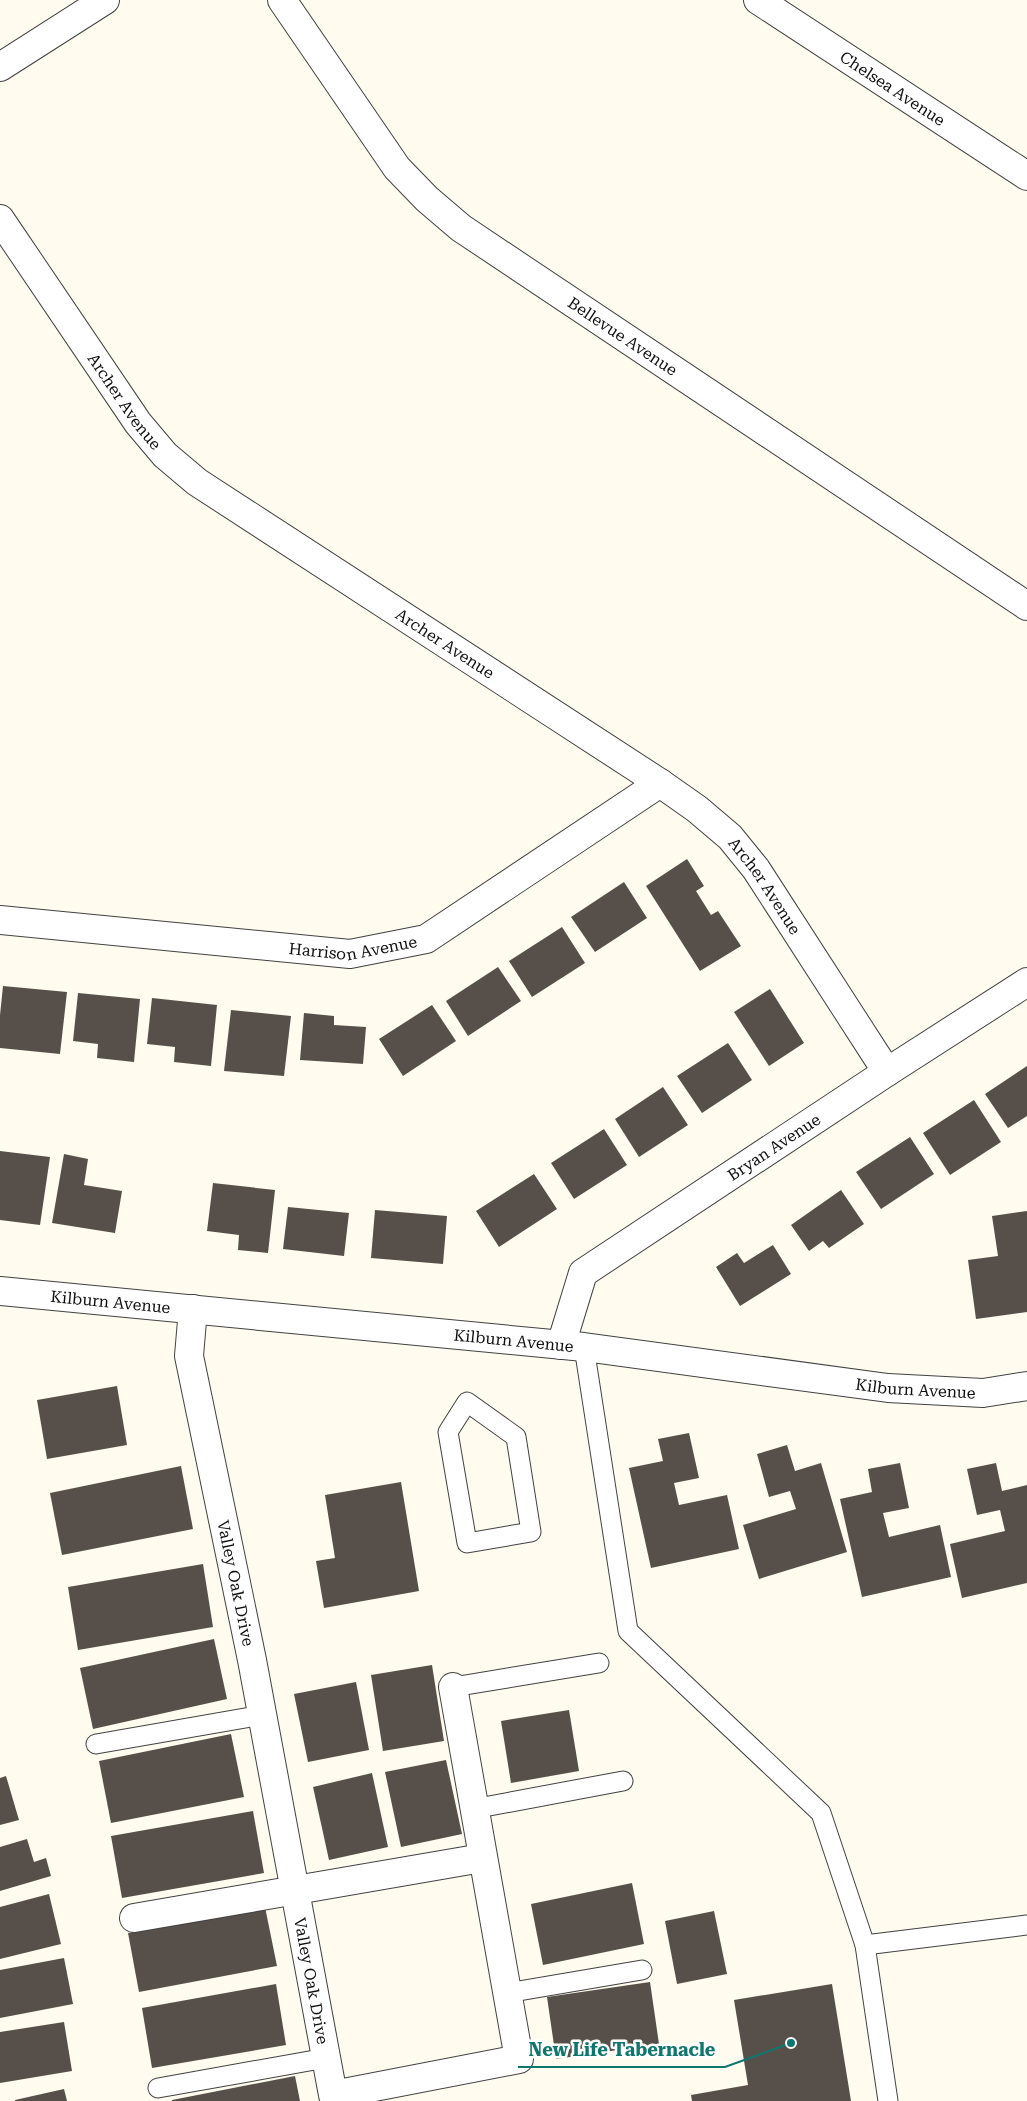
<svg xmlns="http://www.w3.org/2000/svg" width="1027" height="2101" viewBox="0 0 1027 2101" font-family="'Roboto Serif',serif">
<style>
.building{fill:#57504a}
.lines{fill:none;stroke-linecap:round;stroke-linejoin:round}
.service-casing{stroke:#414141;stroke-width:21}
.minor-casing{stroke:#414141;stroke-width:30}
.service{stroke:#fff;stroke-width:19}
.minor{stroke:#fff;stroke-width:28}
.labels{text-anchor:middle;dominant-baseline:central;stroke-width:5;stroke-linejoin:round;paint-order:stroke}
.street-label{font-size:16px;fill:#0e0e0e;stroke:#fff}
.leader{fill:none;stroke:#0f766e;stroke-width:2}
.callout-dot{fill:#0f766e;stroke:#fff;stroke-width:2}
.callout-label{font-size:18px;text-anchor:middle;font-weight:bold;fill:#0f766e;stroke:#fff;stroke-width:5;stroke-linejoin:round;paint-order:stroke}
</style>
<rect width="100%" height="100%" fill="#fffcef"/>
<g class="building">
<path d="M687,859l17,27 -8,5 15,24 7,-4 23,35 -41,25 -54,-85z"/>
<path d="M624,882l23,36 -52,34 -24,-35z"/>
<path d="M562,927l23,36 -53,34 -23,-36z"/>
<path d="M498,967l23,34 -53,35 -22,-35z"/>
<path d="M3,986l64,6 -7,62 -60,-6v-33z"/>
<path d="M770,989l34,54 -35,23 -35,-54z"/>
<path d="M78,993l62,6 -6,63 -37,-4 1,-14 -25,-3z"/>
<path d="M152,998l65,7 -6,61 -37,-4 1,-15 -28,-3z"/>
<path d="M432,1005l24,36 -53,35 -24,-37z"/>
<path d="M231,1010l60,6 -7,60 -60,-5z"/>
<path d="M304,1013l30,3v9l32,2 -3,37 -63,-4z"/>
<path d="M728,1043l24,37 -50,33 -25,-37z"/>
<path d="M1027,1066v50l-19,12 -23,-34z"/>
<path d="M663,1087l25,38 -49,32 -24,-38z"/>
<path d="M974,1100l27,42 -51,33 -27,-42z"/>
<path d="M604,1129l23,36 -53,34 -23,-36z"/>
<path d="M910,1137l24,37 -53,35 -25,-37z"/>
<path d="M0,1151l50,6 -10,68 -40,-5z"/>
<path d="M64,1154l24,5 -4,26 38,6 -7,42 -63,-10z"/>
<path d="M534,1174l23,35 -58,38 -23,-36z"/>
<path d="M213,1183l62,7 -7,63 -30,-3 1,-15 -32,-4z"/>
<path d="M841,1190l23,34 -35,24 -6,-7 -14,10 -18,-26z"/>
<path d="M288,1207l61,6 -5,43 -61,-7z"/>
<path d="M375,1210l72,6 -4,48 -72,-6z"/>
<path d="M1027,1211v101l-51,7 -8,-59 30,-4 -6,-40z"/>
<path d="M773,1245l18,29 -51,32 -24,-39 21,-14 7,10z"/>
<path d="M117,1386l10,59 -80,14 -10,-59z"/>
<path d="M689,1433l10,45 -25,5 5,22 48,-10 12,54 -88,19 -22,-100 34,-7 -5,-22z"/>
<path d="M787,1445l8,26 26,-8 26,89 -88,27 -16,-54 53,-16 -6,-18 -21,6 -12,-43z"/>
<path d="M900,1463l9,45 -26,5 6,24 51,-12 11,52 -89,20 -22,-98 32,-7 -4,-23z"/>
<path d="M996,1463l6,28 25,-6v98l-65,15 -12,-54 55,-13 -5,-21 -23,5 -10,-46z"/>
<path d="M181,1466l12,63 -131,26 -12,-62z"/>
<path d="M401,1482l18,109 -95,17 -8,-47 19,-3 -10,-63z"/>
<path d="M203,1564l10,63 -135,23 -10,-63z"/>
<path d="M214,1639l13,60 -134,30 -13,-61z"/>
<path d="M432,1665l12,76 -61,10 -12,-76z"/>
<path d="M356,1682l13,68 -61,12 -14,-68z"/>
<path d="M569,1710l10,61 -68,12 -10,-62z"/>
<path d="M231,1734l13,63 -133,26 -12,-62z"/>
<path d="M446,1760l16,74 -61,13 -16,-75z"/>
<path d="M372,1773l16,74 -59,13 -16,-73z"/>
<path d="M6,1776l13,44 -19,5v-47z"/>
<path d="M253,1811l11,62 -142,25 -11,-62z"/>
<path d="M27,1839l7,23 12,-4 5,18 -51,15v-44z"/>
<path d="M632,1883l12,61 -101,21 -12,-61z"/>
<path d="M49,1894l12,50 -61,15v-52z"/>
<path d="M265,1907l12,59 -138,26 -11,-59z"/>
<path d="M714,1911l13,63 -50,10 -12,-63z"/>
<path d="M64,1958l9,46 -73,14v-48z"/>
<path d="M650,1982l9,62 -103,15 -9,-62z"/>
<path d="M276,1984l10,61 -134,23 -10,-60z"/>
<path d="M832,1984l19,117h-159l-1,-6 57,-10 -14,-85z"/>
<path d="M64,2022l8,49 -72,12v-51z"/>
<path d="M295,2076l5,25h-128v-1z"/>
<path d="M64,2089l3,12h-52v-1z"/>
</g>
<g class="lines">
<g class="service-casing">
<g id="service">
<path d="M584,1347l44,284 193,182 44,132 23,156"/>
<path d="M467,1402l49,35 15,95 -64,11 -19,-111z"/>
<path d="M453,1687l146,-24"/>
<path d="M96,1744l166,-29"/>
<path d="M473,1809l150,-28"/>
<path d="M865,1945l162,-20"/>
<path d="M507,1993l135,-23"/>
<path d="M158,2088l168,-30"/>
</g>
</g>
<g class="minor-casing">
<g id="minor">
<path id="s1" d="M282,0l115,168 30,31 34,29 566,378"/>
<path id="s2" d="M758,0l269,176"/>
<path d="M0,67l105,-67"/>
<path id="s3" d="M0,219l138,204 27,32 32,27 463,301 37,26 33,28 26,32 131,203"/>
<path id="s4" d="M0,920l350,34 76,-15 234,-156"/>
<path id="s5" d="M0,1291l584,56 304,41 95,5 44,-7"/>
<path id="s6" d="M193,1309l-4,47 63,304 81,435 186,-36 -66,-372"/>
<path id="s7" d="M561,1345l22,-72 304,-201 140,-90"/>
<path d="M134,1918l348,-60"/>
</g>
</g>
<use href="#service" class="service"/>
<use href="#minor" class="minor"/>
</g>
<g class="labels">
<g class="street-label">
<text stroke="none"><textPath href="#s2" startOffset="161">Chelsea Avenue</textPath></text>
<text stroke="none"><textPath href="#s1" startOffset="486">Bellevue Avenue</textPath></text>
<text stroke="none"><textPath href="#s3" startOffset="221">Archer Avenue</textPath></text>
<text stroke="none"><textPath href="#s3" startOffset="626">Archer Avenue</textPath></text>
<text stroke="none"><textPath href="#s3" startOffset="1031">Archer Avenue</textPath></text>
<text stroke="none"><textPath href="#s4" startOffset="355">Harrison Avenue</textPath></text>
<text stroke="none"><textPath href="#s7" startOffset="304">Bryan Avenue</textPath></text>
<text stroke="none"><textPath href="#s5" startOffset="111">Kilburn Avenue</textPath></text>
<text stroke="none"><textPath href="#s5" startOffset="516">Kilburn Avenue</textPath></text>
<text stroke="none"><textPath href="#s5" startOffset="921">Kilburn Avenue</textPath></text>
<text stroke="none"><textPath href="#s6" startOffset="279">Valley Oak Drive</textPath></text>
<text stroke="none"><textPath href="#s6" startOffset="684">Valley Oak Drive</textPath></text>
</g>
</g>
<path class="leader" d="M791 2043L725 2067H518"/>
<circle class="callout-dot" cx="791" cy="2043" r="5"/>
<g class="callout-label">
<text x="622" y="2056">New Life Tabernacle</text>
</g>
</svg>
